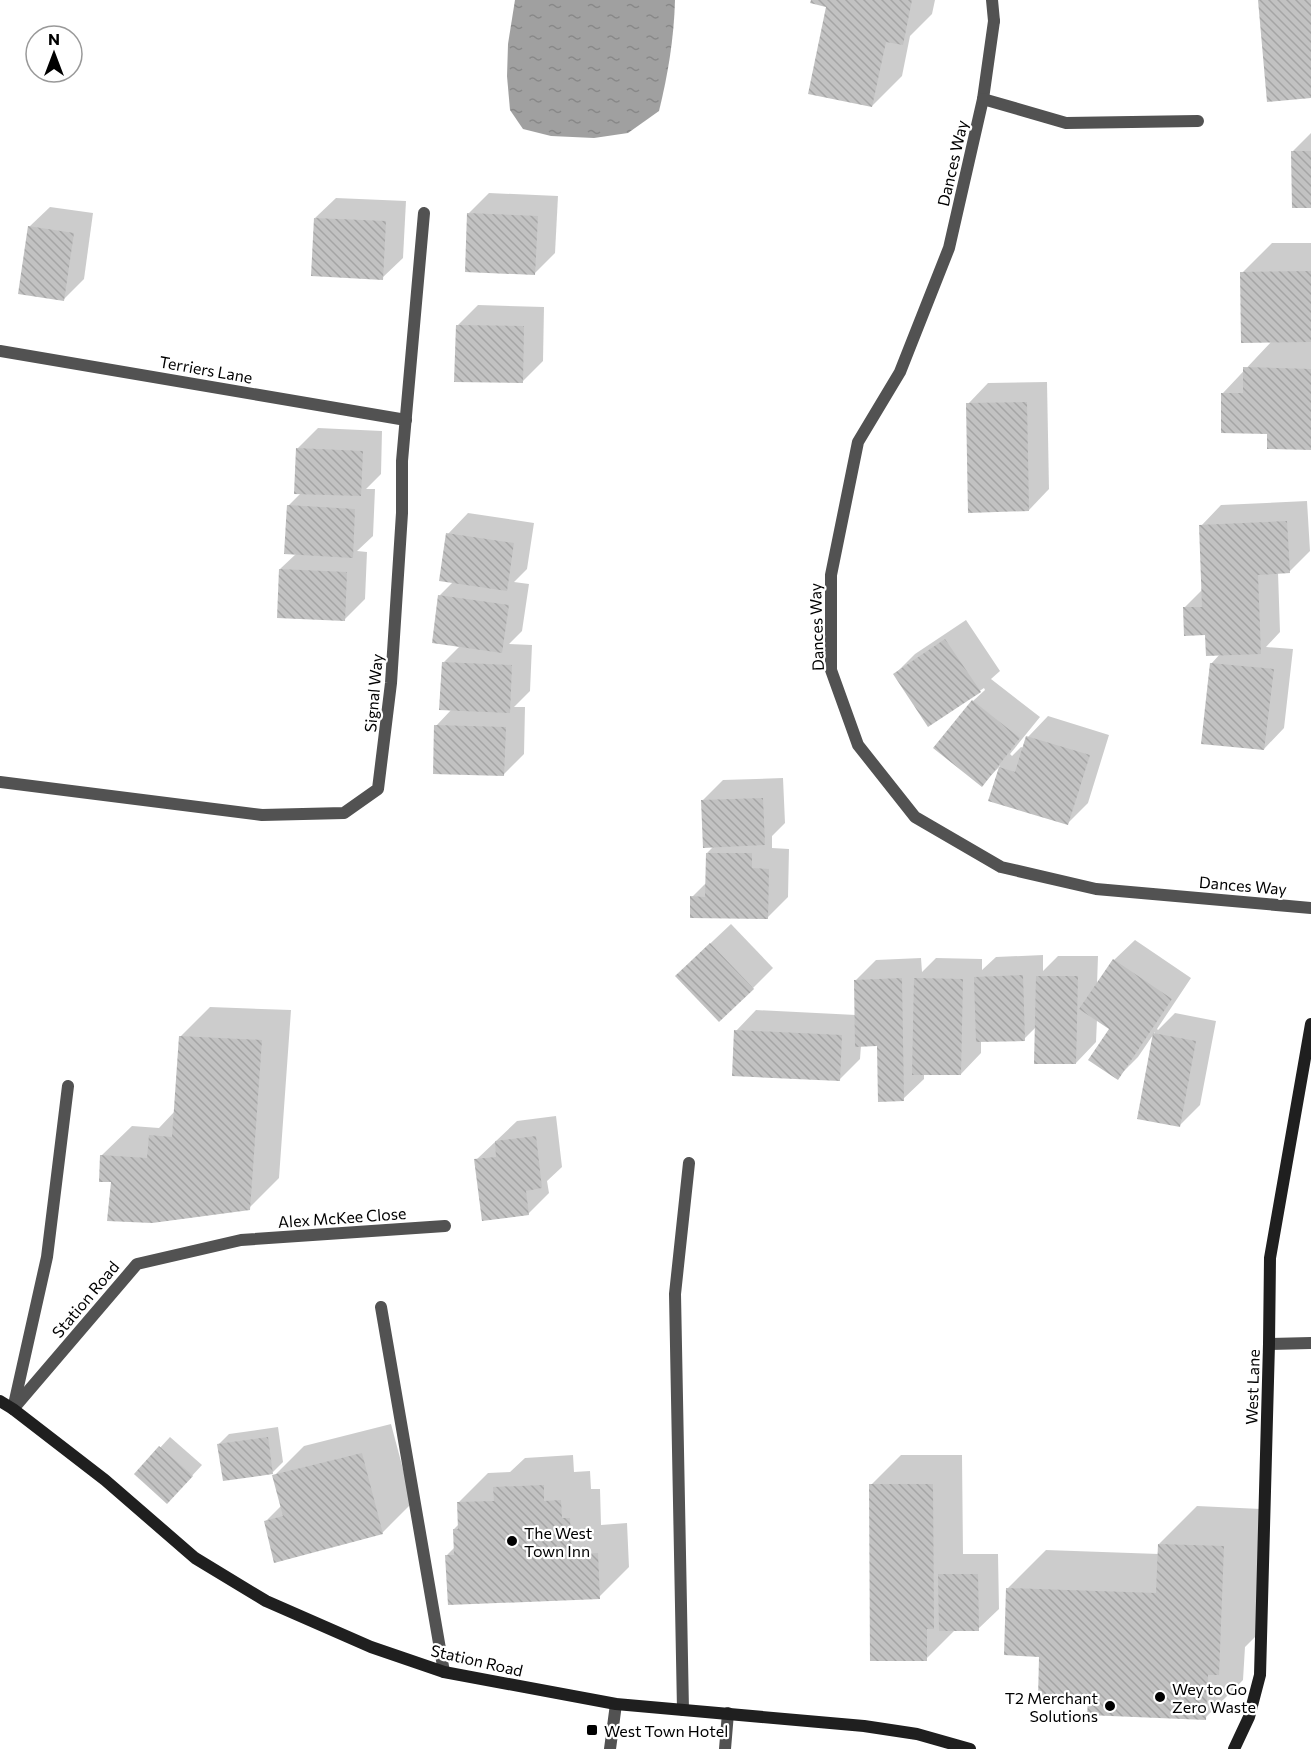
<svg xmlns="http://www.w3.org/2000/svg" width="1311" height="1749" viewBox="0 0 1311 1749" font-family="Commissioner,sans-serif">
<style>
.water{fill:url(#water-ripples)}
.shadow{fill:#0003}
.building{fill:url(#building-back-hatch)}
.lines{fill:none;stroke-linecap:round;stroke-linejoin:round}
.lane{stroke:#525252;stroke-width:12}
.street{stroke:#525252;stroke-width:12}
.secondary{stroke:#1f1f1f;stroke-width:12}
.poi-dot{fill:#000;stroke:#fff;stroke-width:2}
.labels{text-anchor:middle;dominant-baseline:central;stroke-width:4.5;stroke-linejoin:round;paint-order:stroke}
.street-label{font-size:16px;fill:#000;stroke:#fff}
.poi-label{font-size:16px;fill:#000;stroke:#fff;text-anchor:start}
</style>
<defs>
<pattern id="water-ripples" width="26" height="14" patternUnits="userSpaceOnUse" patternTransform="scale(1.5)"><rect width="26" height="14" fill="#a0a0a0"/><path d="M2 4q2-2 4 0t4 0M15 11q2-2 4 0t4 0" fill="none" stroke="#888"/></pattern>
<pattern id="building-back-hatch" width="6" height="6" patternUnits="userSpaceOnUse" patternTransform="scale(1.5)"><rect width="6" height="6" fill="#c2c2c2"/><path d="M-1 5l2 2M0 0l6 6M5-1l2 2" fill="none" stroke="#a5a5a5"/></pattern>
</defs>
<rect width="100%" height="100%" fill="#fff"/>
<path class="water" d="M515,0h160c-1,38 -7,74 -16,111l-31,22 -34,5 -43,-2 -28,-7 -13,-19 -3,-34 1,-32z"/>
<g class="shadow">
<path d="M813,0h122l-3,14 -22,22 -8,40 -30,30 -45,-100z"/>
<path d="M1311,133v73l-19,-54z"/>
<path d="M489,193l69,3 -3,57 -20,20 -66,-60z"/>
<path d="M336,198l70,3 -3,57 -21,20 -67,-60z"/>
<path d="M50,207l43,6 -9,66 -20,20 -35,-72z"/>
<path d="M1272,243h39v206l-42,-17 -46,-39 49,-52 -30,-68z"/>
<path d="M478,305l66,2 -1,54 -21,21 -65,-56z"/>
<path d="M1047,382l2,107 -20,21 -61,-106 20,-21z"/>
<path d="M318,428l64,3 -1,43 -15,15h9l-2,47 -16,15 10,1 -2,47 -21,21 -64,-51 17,-16 -9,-47 14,-14 -5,-43z"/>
<path d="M1307,501l3,50 -21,21h-11l2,60 -14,15 27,2 -9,79 -20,21 -53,-85 9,-10 -36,-46 19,-19 -2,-63 20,-21z"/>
<path d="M468,513l66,10 -7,46 -13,13 15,2 -7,47 -13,13 23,1 -2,46 -16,16h11l-1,47 -21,21 -67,-49 16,-17 -9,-46 17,-17 -21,-50 14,-14 -5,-48z"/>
<path d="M966,620l34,51 -9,8 49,38 -30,37 2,2 9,-9 3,1 4,-11 20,-21 61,19 -21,68 -20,20 -78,-23 10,-34 -18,19 -9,-84 12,-11 -1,-2 -55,37 -34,-51 20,-20z"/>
<path d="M783,778l2,45 -13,13v12l17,1 -1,48 -21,21 -75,-21 15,-15v-29l8,-8 -13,-44 21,-21z"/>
<path d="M731,924l42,44 -20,20 -56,-32z"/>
<path d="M1135,940l56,38 -34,51 1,1 17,-17 41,8 -16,84 -20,20 -41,-7 16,-86 -17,25 -21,21 -6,-50 -14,-9 -1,23 -20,21 -40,-36 -12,12 -43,2v12l-20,21 -37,-1v6l-21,20 -25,-54h-17l-1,14 -21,21 -103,-49 20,-21 100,5v-35l20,-20 45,-2 1,14 14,-14 46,1v11l14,-13 47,-2v16l15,-15h40l-1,29 17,-25z"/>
<path d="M210,1007l81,3 -12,168 -30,30 -136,-28 -11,-25 30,-29 27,2 16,-17 5,-74z"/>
<path d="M556,1116l6,51 -15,14 2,12 -20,20 -53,-53 41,-39z"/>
<path d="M391,1424l21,79 -30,30 -117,-11 16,-16 -7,-30 30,-30z"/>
<path d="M278,1427l5,35 -10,10 -54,-28 10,-10z"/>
<path d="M170,1437l32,28 -25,27 -41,-18z"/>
<path d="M573,1455l1,17 16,-1 1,18h9l1,36 26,-2 2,44 -30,30 -152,-42 8,-8 -1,-18 5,-5 -1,-21 30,-30 22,-1 15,-14z"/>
<path d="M901,1455h61l1,99h35l1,55 -21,20h-22l-30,30 -55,-174z"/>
<path d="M1197,1506l64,3 -5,127 -11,11 -2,33 -38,38 -116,-19 -48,-43 -33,-68 38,-38 113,4v-10z"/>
</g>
<g class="building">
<path d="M811,0h101l-9,45 -17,-3 -14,65 -64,-13 18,-87 -16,-4z"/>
<path d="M1258,0h53v98l-44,4z"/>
<path d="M1291,151h20v57h-19z"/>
<path d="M467,213l71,3 -3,59 -70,-3z"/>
<path d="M314,218l72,3 -3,59 -72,-4z"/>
<path d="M28,226l46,7 -10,68 -46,-7z"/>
<path d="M1311,271v71l-70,1 -1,-71z"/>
<path d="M456,325l68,1 -1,57 -69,-1z"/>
<path d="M1243,367l68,2v81l-44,-1v-15l-46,-1v-40h22z"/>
<path d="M1027,402l2,109 -61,2 -2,-110z"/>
<path d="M296,448l67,3 -2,45 -67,-2z"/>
<path d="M287,505l68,4 -2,49 -69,-4z"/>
<path d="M1287,521l3,52 -32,2 3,79 -55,2 -1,-21 -21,1 -1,-29h19l-3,-82z"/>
<path d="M446,533l68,10 -7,48 -68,-10z"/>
<path d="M279,569l68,3 -2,49 -68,-3z"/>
<path d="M438,595l71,10 -7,48 -70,-10z"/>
<path d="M945,639l36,53 -53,35 -35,-53z"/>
<path d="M442,662l70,3 -2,48 -71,-3z"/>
<path d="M1210,663l64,6 -10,81 -63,-6z"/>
<path d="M972,700l48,38 -38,49 -49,-39z"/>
<path d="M434,725l72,2 -2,49 -71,-2z"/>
<path d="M1026,736l64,19 -22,70 -80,-24 11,-34 16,5z"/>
<path d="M763,798l2,47 -62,3 -2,-48z"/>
<path d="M706,853h46v15l17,1 -1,50 -78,-1v-22l15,1z"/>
<path d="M710,943l44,46 -35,33 -44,-46z"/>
<path d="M1113,959l59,40 -54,81 -30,-20 21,-31 -30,-20z"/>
<path d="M1023,975l2,66 -49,1 -2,-65z"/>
<path d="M1036,976h42l-2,88h-42z"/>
<path d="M902,978l2,123 -26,1 -1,-56 -22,1 -1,-67z"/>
<path d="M914,978l49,1 -2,96h-49z"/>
<path d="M734,1030l108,5 -2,46 -108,-5z"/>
<path d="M1153,1033l43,8 -16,86 -43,-8z"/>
<path d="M179,1036l83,4 -12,170 -98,13 -45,-2 4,-39h-12l1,-27 47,3 2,-23 23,2z"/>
<path d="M536,1136l6,52 -16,3 3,24 -47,6 -8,-62 22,-2 -1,-16z"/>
<path d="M268,1437l5,37 -50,7 -6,-37z"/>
<path d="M159,1446l34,30 -26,28 -33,-30z"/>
<path d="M362,1453l21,81 -109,29 -10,-42 19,-5 -11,-41z"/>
<path d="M869,1484h64l1,145h-7v32h-57z"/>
<path d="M544,1485v16l17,-1 1,18h8l2,36 26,-1 2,46 -152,6 -3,-50h9l-1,-26h5l-1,-27 37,-1 -1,-14z"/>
<path d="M1158,1544l66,2 -5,129h-11l-2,45 -119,-5 1,-14 -50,-2 1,-42 -35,-2 2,-67 150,5z"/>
<path d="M938,1574h40l1,57h-40z"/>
</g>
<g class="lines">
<g class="lane">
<path d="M992,0l2,21"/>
<path d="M381,1307l63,365"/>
<path d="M13,1409l34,-152 21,-171"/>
<path d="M683,1710l-8,-416 14,-131"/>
<path d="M610,1749l6,-45"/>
<path d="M725,1749l3,-36"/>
</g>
<g class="street">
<path d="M983,99l11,-78"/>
<path d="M1198,121l-132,2 -83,-24 -34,149 -49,124 -42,70 -27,133v95l27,75 57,72 86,50 95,22 215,19"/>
<path d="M0,351l406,69"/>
<path d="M0,782l262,33 82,-2 34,-24 13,-106 11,-170v-52l22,-248"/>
<path d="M1269,1344l42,-1"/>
<path d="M13,1409l124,-145 104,-24 204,-14"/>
</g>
<g class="secondary">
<path d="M0,1401l13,8 92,71 90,78 71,43 105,46 73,25 172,32 248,22 53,8 53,15"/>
<path d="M1234,1749l15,-32 11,-42 9,-331 1,-86 41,-234"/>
</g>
</g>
<g class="poi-dot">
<circle cx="512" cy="1541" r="6"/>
<circle cx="1160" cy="1697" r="6"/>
<circle cx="1110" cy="1706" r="6"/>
<rect x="586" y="1724" width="12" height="12" rx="3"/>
</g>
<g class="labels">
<g class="street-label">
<text transform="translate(952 163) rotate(-77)">Dances Way</text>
<text transform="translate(206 369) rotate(10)">Terriers Lane</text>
<text transform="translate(816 627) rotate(-92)">Dances Way</text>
<text transform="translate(373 693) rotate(-85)">Signal Way</text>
<text transform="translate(1243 885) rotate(5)">Dances Way</text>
<text transform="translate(342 1217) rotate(-4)">Alex McKee Close</text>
<text transform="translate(85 1299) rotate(-50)">Station Road</text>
<text transform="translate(1252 1387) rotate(-88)">West Lane</text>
<text transform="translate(477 1660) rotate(13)">Station Road</text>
</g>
<g class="poi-label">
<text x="524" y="1532">The West<tspan x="524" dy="18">Town Inn</tspan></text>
<text x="1172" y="1688">Wey to Go<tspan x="1172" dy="18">Zero Waste</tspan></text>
<text x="1098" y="1697" text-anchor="end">T2 Merchant<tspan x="1098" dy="18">Solutions</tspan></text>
<text x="604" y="1730">West Town Hotel</text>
</g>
</g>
<g transform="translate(54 54)"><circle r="28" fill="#ffffff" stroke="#999999" stroke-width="1.5"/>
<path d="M0-4.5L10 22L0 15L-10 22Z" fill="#000000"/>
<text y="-9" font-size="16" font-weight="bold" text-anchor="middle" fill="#000000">N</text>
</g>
</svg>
